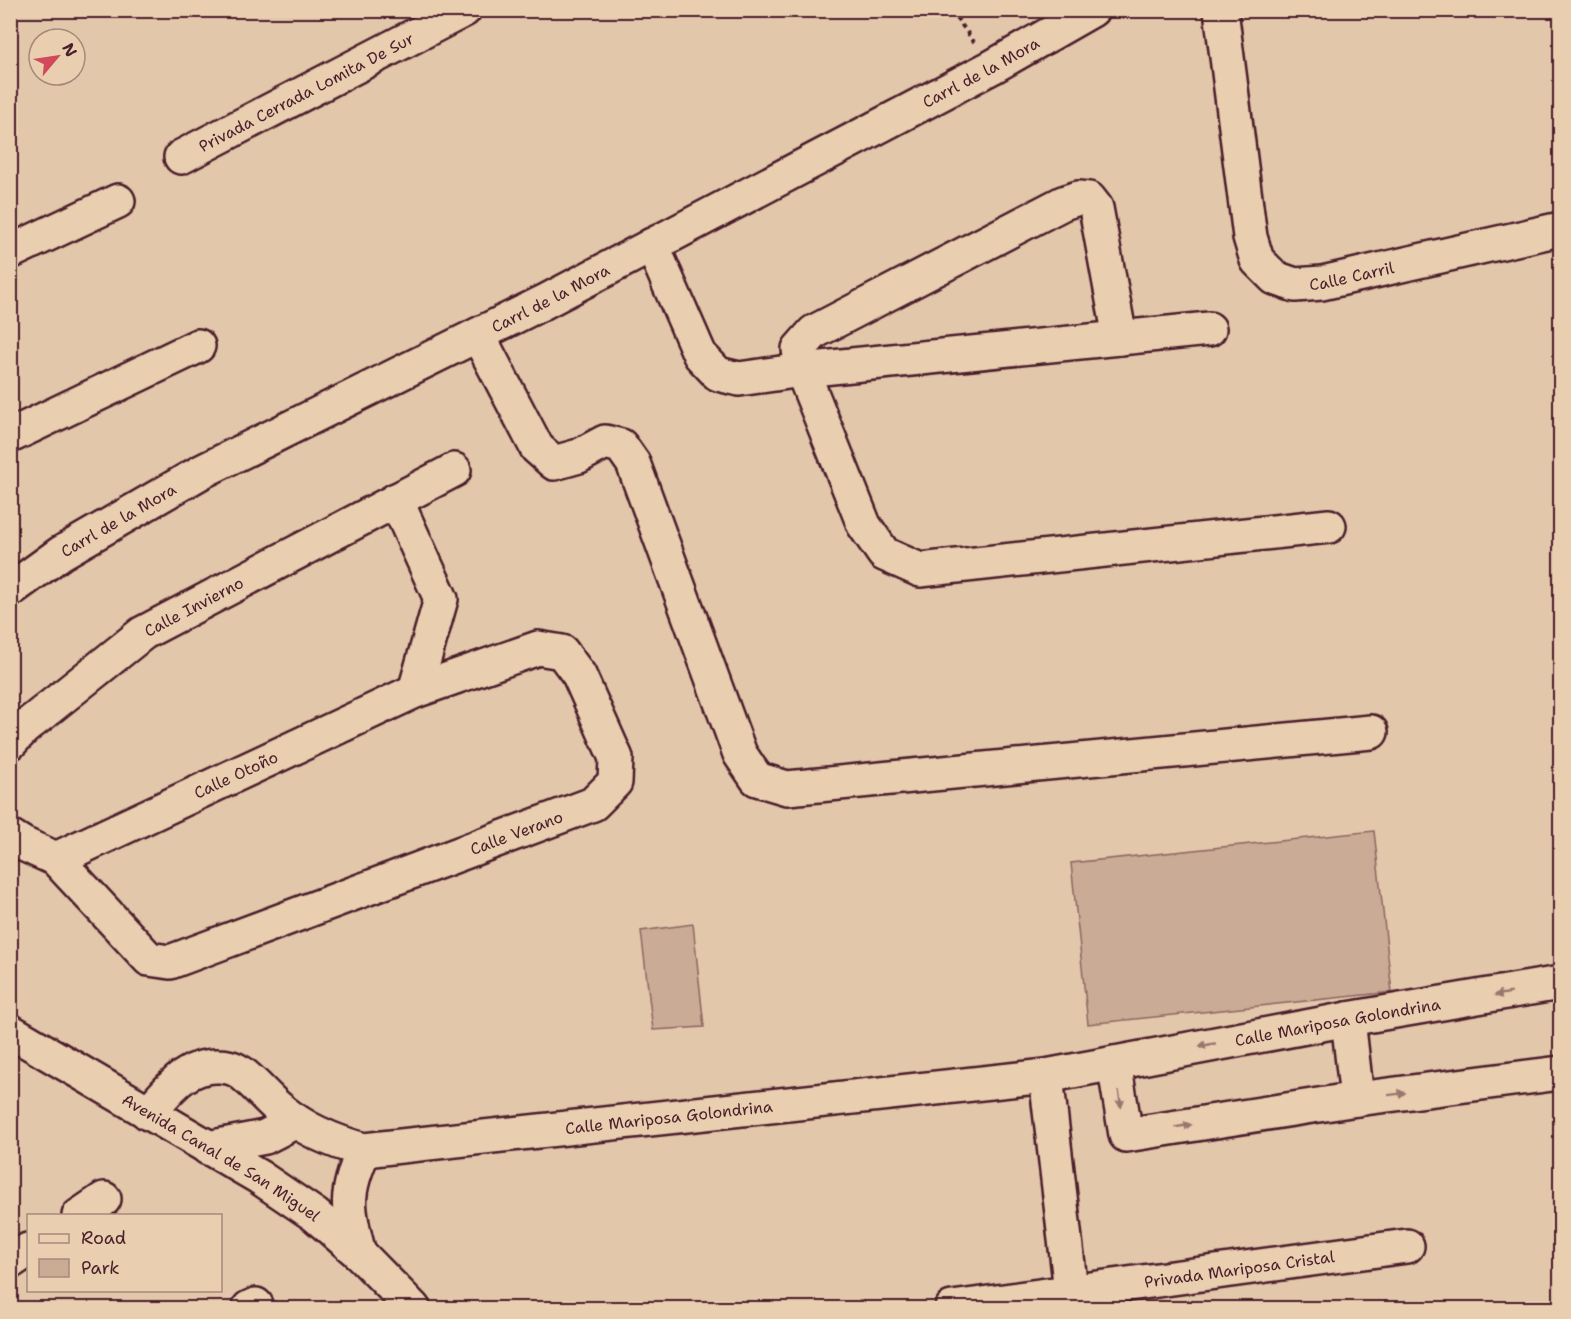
<svg xmlns="http://www.w3.org/2000/svg" width="1571" height="1319" viewBox="0 0 1571 1319" font-family="'Shantell Sans',sans-serif">
<style>
.green{fill:#caab95;stroke:#8a6560;stroke-width:1.5}
.lines{fill:none;stroke-linecap:round;stroke-linejoin:round}
.minor-casing{stroke:#4a1f2b;stroke-width:38}
.path{stroke:#4a1f2b;stroke-width:4;stroke-dasharray:4.5 4.5;stroke-linecap:butt}
.minor{stroke:#e9ceb0;stroke-width:33}
.oneway{fill:#9a766e}
.labels{text-anchor:middle;dominant-baseline:central;stroke-width:5;stroke-linejoin:round;paint-order:stroke}
.street-label{font-size:16px;fill:#4a1f2b;stroke:#e9ceb0}
</style>
<rect width="100%" height="100%" fill="#e3c7ab"/>
<filter id="ink" filterUnits="userSpaceOnUse"><feTurbulence type="fractalNoise" baseFrequency=".0167" numOctaves="2"/><feDisplacementMap in="SourceGraphic" scale="12" xChannelSelector="R" yChannelSelector="G"/><feConvolveMatrix kernelMatrix="1 2 1 2 8 2 1 2 1" color-interpolation-filters="sRGB"/></filter>
<g filter="url(#ink)">
<g class="green">
<path d="M1374,831l18,161 -304,32 -17,-161z"/>
<path d="M693,924l11,103 -51,3 -12,-99z"/>
</g>
<g class="lines">
<g class="minor-casing">
<g id="minor">
<path id="s1" d="M1221,10l29,227 7,23 18,18 20,7 27,-2 238,-54"/>
<path id="s2" d="M181,157l283,-147"/>
<path d="M652,245l48,110 18,19 21,5 63,-9 407,-41"/>
<path d="M10,252l108,-51"/>
<path d="M478,335l59,113 17,15 25,-7 26,-14 16,4 12,17 107,291 17,25 30,9 584,-56"/>
<path d="M1120,338l-24,-130 -7,-9 -11,-1 -15,5 -249,129 -15,17 3,21 62,155 20,29 36,16 409,-44"/>
<path d="M10,436l188,-90"/>
<path d="M396,500l45,99 -26,92"/>
<path id="s3" d="M10,590l51,-37 140,-81 343,-170 448,-235 100,-57"/>
<path id="s4" d="M10,743l14,-15 119,-95 311,-163"/>
<path id="s5" d="M10,836l13,8 33,15 93,100 21,3 423,-158 22,-22 1,-24 -37,-83 -17,-23 -24,-4 -123,43 -359,168"/>
<path d="M1348,1019l9,80"/>
<path id="s6" d="M10,1031l249,146 56,38 44,38 54,55"/>
<path d="M1114,1063l12,72 231,-36 203,-26"/>
<path d="M1046,1076l27,232"/>
<path id="s7" d="M148,1113c20,-22 37,-48 70,-47 7,0 16,2 22,6 15,11 26,26 41,38 24,20 53,32 83,40l682,-74 302,-57 212,-36"/>
<path d="M208,1148l57,-11 31,-16"/>
<path d="M79,1216l25,-17"/>
<path d="M359,1253c-12,-44 -15,-60 5,-103"/>
<path d="M10,1262l18,-12"/>
<path d="M249,1308l7,-3"/>
<path id="s8" d="M952,1308l455,-62"/>
</g>
</g>
<path class="path" d="M951,10l23,32"/>
<use href="#minor" class="minor"/>
</g>
<defs><path id="oneway-solid" d="M-6-.8H1V-3.2L6.5 0L1 3.2V.8H-6Z" transform="scale(1.5)"/></defs>
<g class="oneway">
<use href="#oneway-solid" transform="translate(1503 994) rotate(171)"/>
<use href="#oneway-solid" transform="translate(1207 1045) rotate(169)"/>
<use href="#oneway-solid" transform="translate(1397 1094) rotate(-7)"/>
<use href="#oneway-solid" transform="translate(1120 1099) rotate(81)"/>
<use href="#oneway-solid" transform="translate(1183 1126) rotate(-9)"/>
</g>
</g>
<g class="labels">
<g class="street-label">
<text stroke="none"><textPath href="#s3" startOffset="1101">Carrl de la Mora</textPath></text>
<text stroke="none"><textPath href="#s2" startOffset="141">Privada Cerrada Lomita De Sur</textPath></text>
<text stroke="none"><textPath href="#s1" startOffset="357">Calle Carril</textPath></text>
<text stroke="none"><textPath href="#s3" startOffset="615">Carrl de la Mora</textPath></text>
<text stroke="none"><textPath href="#s3" startOffset="129">Carrl de la Mora</textPath></text>
<text stroke="none"><textPath href="#s4" startOffset="230">Calle Invierno</textPath></text>
<text transform="translate(236 775) rotate(-25)">Calle Otoño</text>
<text stroke="none"><textPath href="#s5" startOffset="579">Calle Verano</textPath></text>
<text stroke="none"><textPath href="#s7" startOffset="1242">Calle Mariposa Golondrina</textPath></text>
<text stroke="none"><textPath href="#s7" startOffset="566">Calle Mariposa Golondrina</textPath></text>
<text stroke="none"><textPath href="#s6" startOffset="246">Avenida Canal de San Miguel</textPath></text>
<text stroke="none"><textPath href="#s8" startOffset="290">Privada Mariposa Cristal</textPath></text>
</g>
</g>
<rect width="1571" height="1319" fill="none" stroke="#e9ceb0" stroke-width="36"/>
<rect x="18" y="18" width="1535" height="1283" fill="none" stroke="#4a1f2b" stroke-width="2" filter="url(#ink)"/>
<rect x="27" y="1214" width="195" height="78" fill="#e9ceb0" stroke="#a9887b" stroke-width="1.5"/>
<rect x="39" y="1234" width="30" height="9" fill="#e9ceb0" stroke="#a9887b" stroke-width="1.5"/>
<text x="81" y="1244" font-size="18" fill="#4a1f2b">Road</text>
<rect x="39" y="1259" width="30" height="18" fill="#caab95" stroke="#a9887b" stroke-width="1.5"/>
<text x="81" y="1274" font-size="18" fill="#4a1f2b">Park</text>
<g transform="translate(57 57) rotate(61)"><circle r="28" fill="#e9ceb0" stroke="#a9887b" stroke-width="1.5"/>
<path d="M0-4.5L10 22L0 15L-10 22Z" fill="#d1495b"/>
<text y="-9" font-size="16" font-weight="bold" text-anchor="middle" fill="#4a1f2b">N</text>
</g>
</svg>
